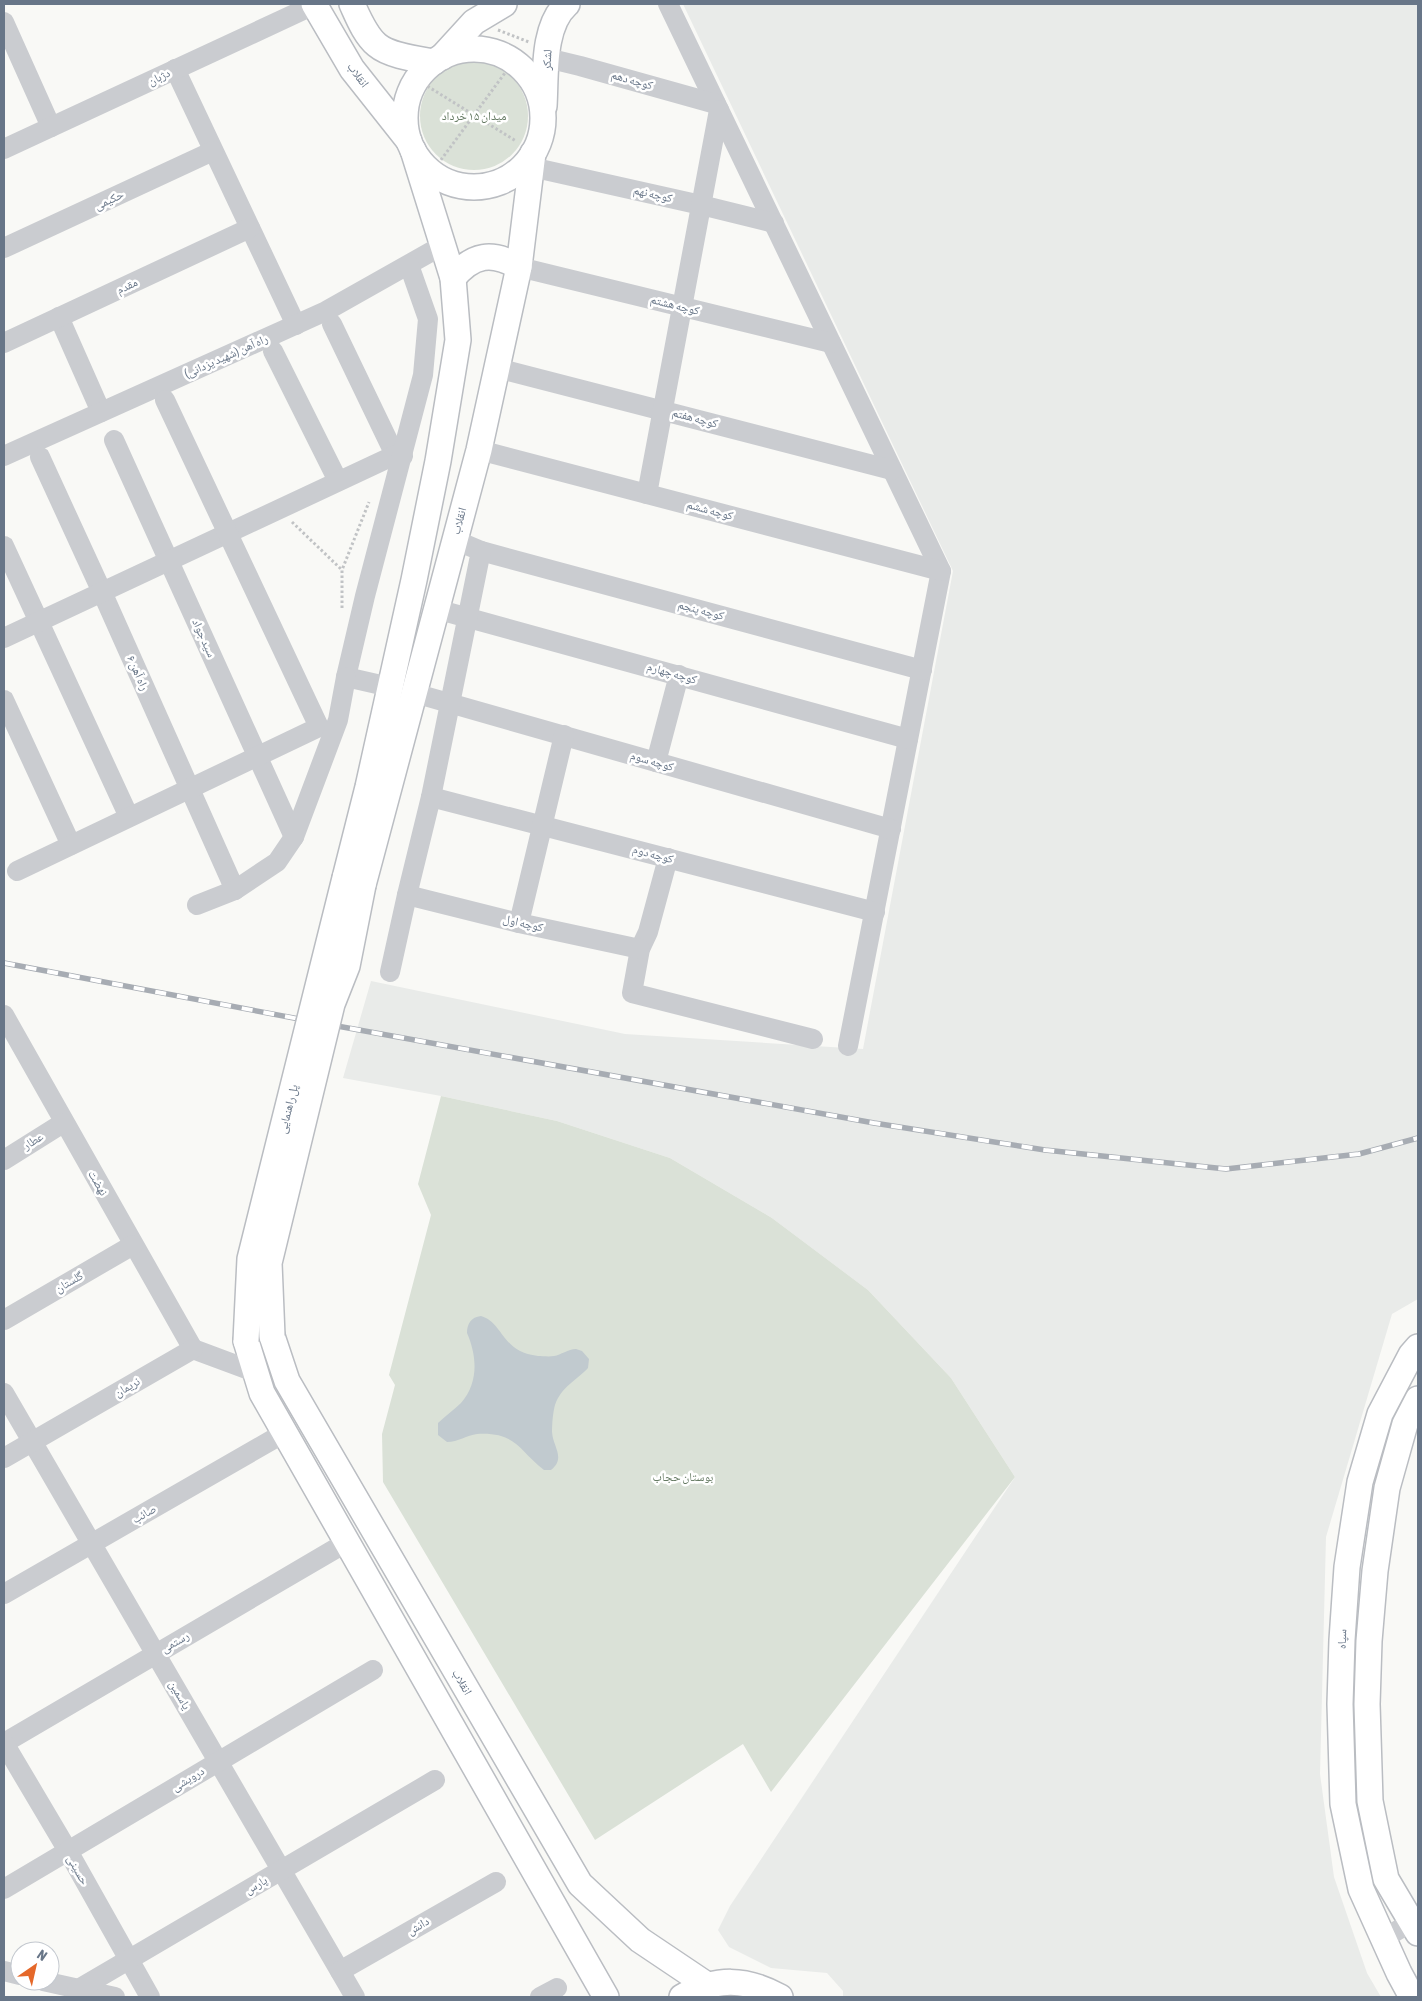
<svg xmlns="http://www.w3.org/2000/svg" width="1422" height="2001" viewBox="0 0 1422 2001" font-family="'Asap Condensed','Noto Naskh Arabic',sans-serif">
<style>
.built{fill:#e9ebe9}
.green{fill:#dae1d7}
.water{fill:#c1cacf}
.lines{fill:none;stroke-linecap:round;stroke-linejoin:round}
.major-casing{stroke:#babdc2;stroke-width:28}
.path{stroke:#c1c3c5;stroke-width:3;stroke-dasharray:2.5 2.5;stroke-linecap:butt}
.minor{stroke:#caccd0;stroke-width:20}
.major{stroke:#fff;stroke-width:25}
.rail-casing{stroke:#a7acb3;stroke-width:5.5}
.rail{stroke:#fff;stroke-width:4;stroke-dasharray:11;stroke-linecap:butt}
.major-bridge-casing{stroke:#babdc2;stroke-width:28;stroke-linecap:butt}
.major-bridge{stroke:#fff;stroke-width:25}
.labels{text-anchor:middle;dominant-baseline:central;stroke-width:5;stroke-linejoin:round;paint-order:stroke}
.street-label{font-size:12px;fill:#687688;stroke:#fff}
.park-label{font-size:12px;fill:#657a63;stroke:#fff}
</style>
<rect width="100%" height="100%" fill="#f9f9f6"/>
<path class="built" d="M683,4h735v1295l-26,15 -66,223 -6,237 14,103 33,96 14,24h-538v-6l-16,-18 -56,-5 -42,-21 -11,-17 12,-24 285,-429 -64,-99 -83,-88 -96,-72 -102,-60 -113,-37 -116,-25 -98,-18 28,-97 254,53 238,15 90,-478z"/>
<g class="green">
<circle cx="474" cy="116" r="54"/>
<path d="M441,1096l116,25 113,37 102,60 96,72 83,88 64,99 -244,315 -28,-48 -148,96 -212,-358 -1,-48 13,-49 -6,-10 42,-160 -13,-31z"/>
</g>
<path class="water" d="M481,1316c23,7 20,36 57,40 4,0 11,1 16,0 7,-1 14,-7 22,-7l6,2 7,8 -1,9c-11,12 -27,19 -33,37 -2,7 -3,18 -3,27 1,15 14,26 -1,38h-7c-26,-20 -27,-38 -67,-36 -10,1 -19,8 -30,8l-9,-7v-12c7,-7 16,-13 23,-20 18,-21 16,-47 6,-70 0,-9 4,-16 14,-17z"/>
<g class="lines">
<g class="major-casing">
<g id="major">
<path d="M314,4l38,65 57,72"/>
<path d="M352,4c6,13 13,31 25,41 13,11 40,14 57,17"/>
<circle cx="474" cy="118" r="69"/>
<path d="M442,57l32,-35 30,-18"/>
<path d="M544,106c2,-31 -2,-80 23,-102"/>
<path d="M453,278c20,-24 39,-27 66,-11"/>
<path d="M345,878l23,-91 46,-207 24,-119 20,-121 -5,-62 -40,-128"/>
<path d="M363,885l116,-435 40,-183 14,-114"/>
<path d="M272,1336l15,45 293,503 60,56 67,45"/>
<path d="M246,1341l16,52 344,604"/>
<path d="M1418,1399l-13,25 -18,64 -12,83 -6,70 -2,63 3,97 16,78 32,54"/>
<path d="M682,1997c35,-20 63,-19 98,0"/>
<path d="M1412,1997l-13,-24 -38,-84 -18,-85 -3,-100 2,-64 5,-73 13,-85 20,-68 31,-59 7,-8"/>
</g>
</g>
<g class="path">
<path d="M498,30l31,12"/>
<path d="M419,81l97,60"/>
<path d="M438,164l75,-102"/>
<path d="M292,522l50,48"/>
<path d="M342,608v-38l27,-68"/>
</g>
<g class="minor">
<path d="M668,4l273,567 -93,475"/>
<path d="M4,22l47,105"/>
<path d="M547,58l33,8 136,38"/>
<path d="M175,69l121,256"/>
<path d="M4,149l310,-144"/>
<path d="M531,167l170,38 73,18"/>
<path d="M4,248l209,-97"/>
<path d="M519,267l312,76"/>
<path d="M59,317l42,95"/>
<path d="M332,324l63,131"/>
<path d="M4,343l246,-115"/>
<path d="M273,351l65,130"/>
<path d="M497,368l395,102"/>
<path d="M114,440l180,397"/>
<path d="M479,450l462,121"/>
<path d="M4,456l322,-145 117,-66"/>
<path d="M40,457l62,135 133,298"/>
<path d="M647,494l72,-384"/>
<path d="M4,546l125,271"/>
<path d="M481,551l441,119"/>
<path d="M436,609l472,130"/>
<path d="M4,638l391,-183 8,1"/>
<path d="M390,687l-44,-10 19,-81 58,-221 5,-56 -19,-54"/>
<path d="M414,693l477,136"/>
<path d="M4,700l67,145"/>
<path d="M656,762l23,-87"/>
<path d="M431,797l444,115"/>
<path d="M668,858l-20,74 -8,17 -8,44 181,46"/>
<path d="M17,871l302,-144 -154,-327"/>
<path d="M407,895l112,28 121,26"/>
<path d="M197,905l38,-15 42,-28 17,-25 44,-117 8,-43"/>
<path d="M519,923l45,-188"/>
<path d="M390,972l17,-77 24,-98 50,-246 -26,-11"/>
<path d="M4,1015l189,334"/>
<path d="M4,1160l59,-37"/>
<path d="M4,1320l129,-75"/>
<path d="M193,1349l62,23"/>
<path d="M4,1393l351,604"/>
<path d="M4,1458l189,-109"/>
<path d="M4,1594l280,-161"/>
<path d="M4,1743l343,-201"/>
<path d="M4,1743l64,108 82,146"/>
<path d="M4,1889l369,-219"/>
<path d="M1383,1939l35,-21"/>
<path d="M4,1971l16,4"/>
<path d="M340,1971l156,-89"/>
<path d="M43,1981l72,16"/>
<path d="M77,1990l358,-210"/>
<path d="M540,1997l17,-9"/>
</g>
<use href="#major" class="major"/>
<g class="rail-casing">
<path id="rail" d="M4,963l311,59 559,101 171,27 181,19 133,-15 59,-16"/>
</g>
<use href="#rail" class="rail"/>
<g class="major-bridge-casing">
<g id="major-bridge">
<path d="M272,1336l-3,-73 63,-259 15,-38 16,-81"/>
<path d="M246,1341l4,-82 95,-381"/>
</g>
</g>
<use href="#major-bridge" class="major-bridge"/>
</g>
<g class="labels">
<g class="street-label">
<text transform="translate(547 60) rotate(-87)">لشکر</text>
<text transform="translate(358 75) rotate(54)">انقلاب</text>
<text transform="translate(159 77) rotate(-25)">دژبان</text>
<text transform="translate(632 80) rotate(16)">کوچه دهم</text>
<text transform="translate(653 194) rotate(13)">کوچه نهم</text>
<text transform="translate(109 200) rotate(-25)">حکیمی</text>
<text transform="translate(127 286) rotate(-25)">مقدم</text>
<text transform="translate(675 305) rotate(14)">کوچه هشتم</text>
<text transform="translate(226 356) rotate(-24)">راه آهن (شهید یزدانی)</text>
<text transform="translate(695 418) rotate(15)">کوچه هفتم</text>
<text transform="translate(710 510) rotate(15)">کوچه ششم</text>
<text transform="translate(459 521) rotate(-75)">انقلاب</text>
<text transform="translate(701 610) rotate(15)">کوچه پنجم</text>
<text transform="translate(204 638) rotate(66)">سید جواد</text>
<text transform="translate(138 673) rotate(66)">راه آهن ۶</text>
<text transform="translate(672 673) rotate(16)">کوچه چهارم</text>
<text transform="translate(652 761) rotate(16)">کوچه سوم</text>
<text transform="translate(653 854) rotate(15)">کوچه دوم</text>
<text transform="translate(523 923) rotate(13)">کوچه اول</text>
<text transform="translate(288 1109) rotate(-76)">پل راهنمایی</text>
<text transform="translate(33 1141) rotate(-32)">عطار</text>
<text transform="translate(98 1183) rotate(60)">نهضت</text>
<text transform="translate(69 1282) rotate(-30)">گلستان</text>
<text transform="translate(127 1387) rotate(-30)">نریمان</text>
<text transform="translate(144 1514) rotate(-30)">صائب</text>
<text transform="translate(1342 1639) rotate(-87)">سپاه</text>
<text transform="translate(175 1642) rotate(-30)">رستمی</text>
<text transform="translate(462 1682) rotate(60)">انقلاب</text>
<text transform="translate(180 1695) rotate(60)">یاسمین</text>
<text transform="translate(188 1779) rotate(-31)">درویشی</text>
<text transform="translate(78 1870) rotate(61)">حسینی</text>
<text transform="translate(256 1885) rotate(-31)">پارس</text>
<text transform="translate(418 1926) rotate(-30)">دانش</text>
</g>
<g class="park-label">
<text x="474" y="116">میدان ۱۵ خرداد</text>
<text x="683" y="1477">بوستان حجاب</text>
</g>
</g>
<rect width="1422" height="2001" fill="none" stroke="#687688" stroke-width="10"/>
<g transform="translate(35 1966) rotate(34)"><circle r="24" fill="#ffffff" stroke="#c3c8cf"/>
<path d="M0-4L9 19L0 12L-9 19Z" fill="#e5682a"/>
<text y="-8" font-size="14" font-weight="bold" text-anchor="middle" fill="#687688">N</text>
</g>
</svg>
